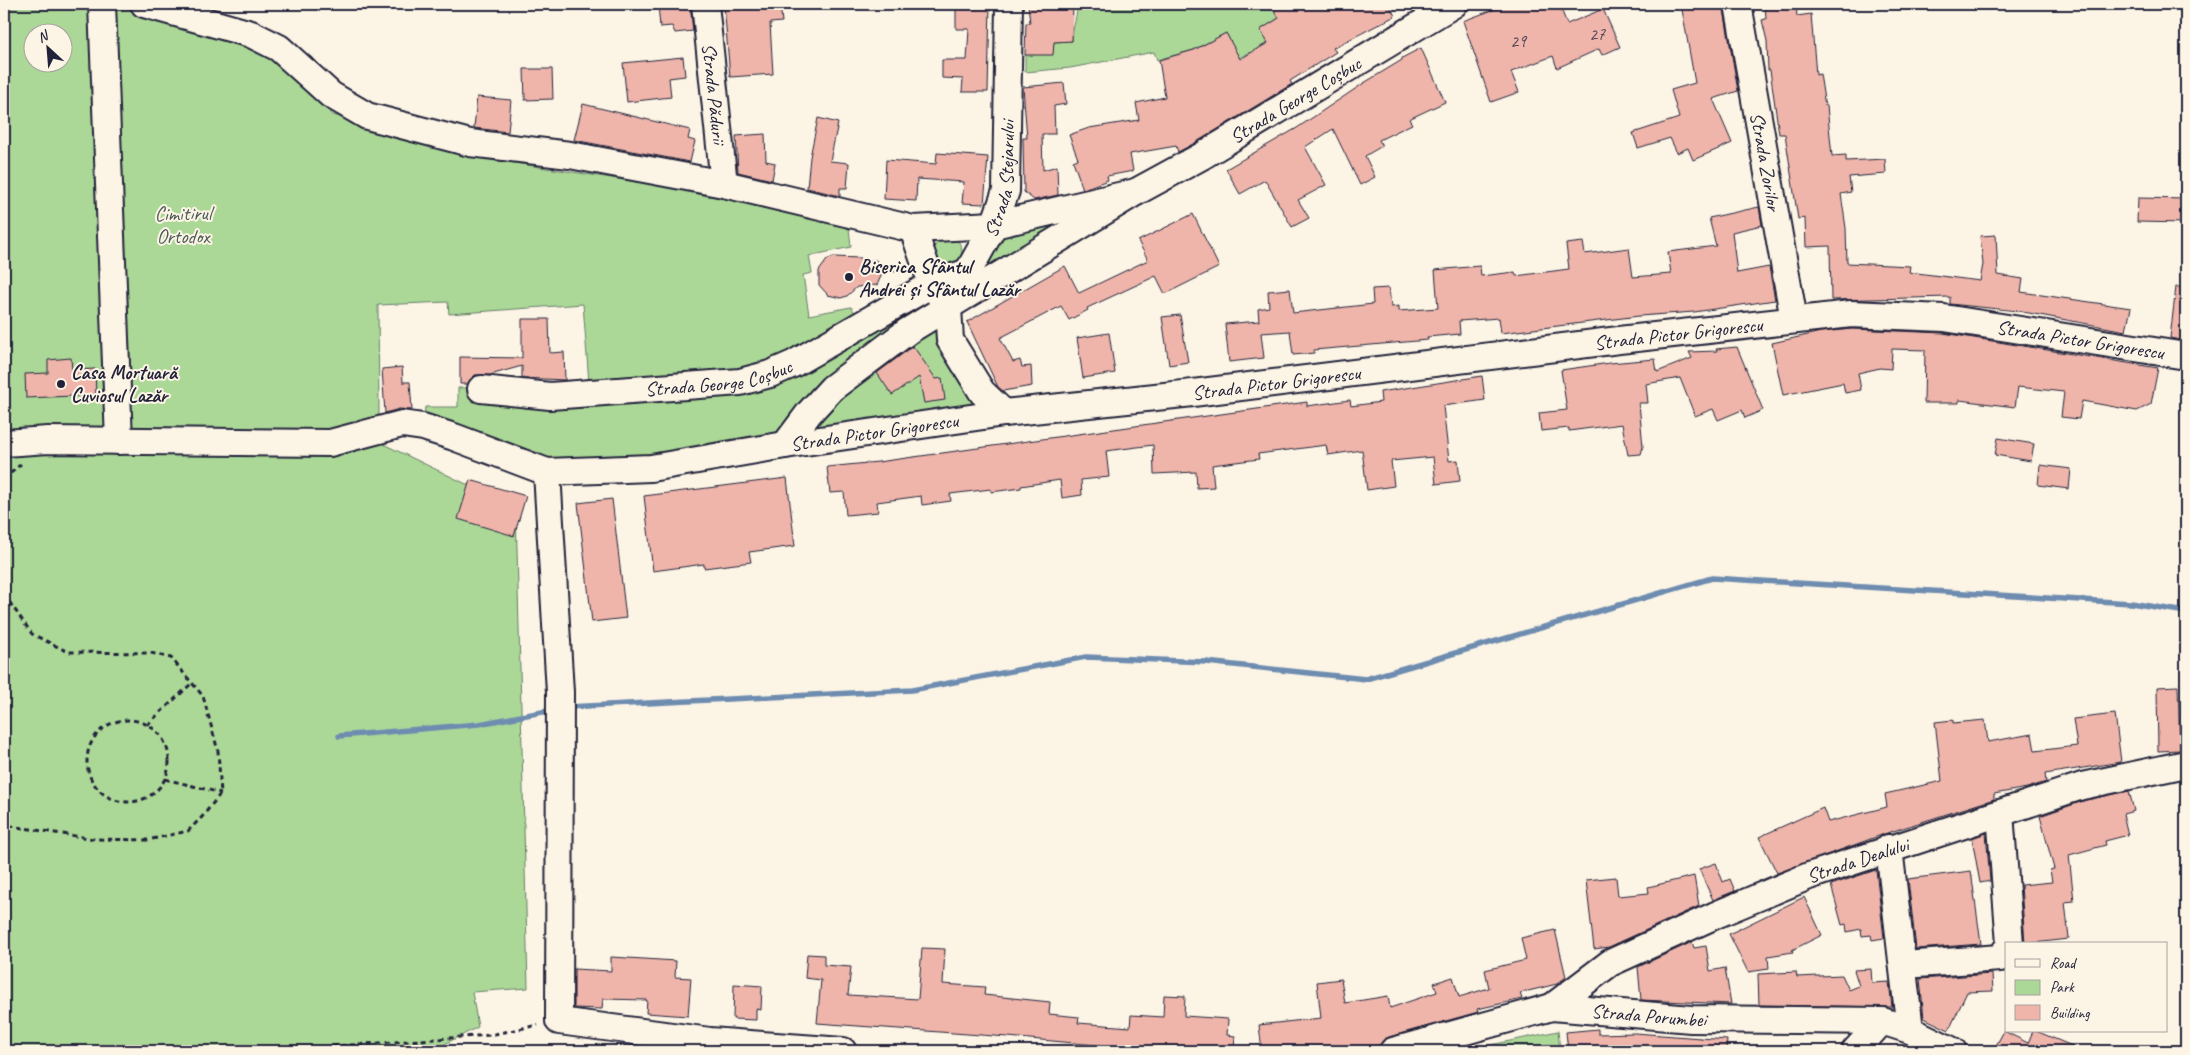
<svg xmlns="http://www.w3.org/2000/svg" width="2190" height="1055" viewBox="0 0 2190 1055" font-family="Caveat,sans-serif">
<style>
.green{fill:#abd897;stroke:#667d69;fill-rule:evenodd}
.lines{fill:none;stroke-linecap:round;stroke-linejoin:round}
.stream{stroke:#6e8cb0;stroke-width:5.5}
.building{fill:#efb5aa;stroke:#22223b}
.minor-casing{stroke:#22223b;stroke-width:30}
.path{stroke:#22223b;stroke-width:3;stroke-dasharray:5 4;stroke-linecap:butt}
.minor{stroke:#fcf5e5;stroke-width:26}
.poi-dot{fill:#22223b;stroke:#fcf5e5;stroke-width:2}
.labels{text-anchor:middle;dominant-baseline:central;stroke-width:4;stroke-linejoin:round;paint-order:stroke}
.number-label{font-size:18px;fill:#554757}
.street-label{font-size:20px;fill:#22223b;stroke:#fcf5e5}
.park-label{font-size:20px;fill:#4b5957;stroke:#fcf5e5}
.poi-label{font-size:20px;font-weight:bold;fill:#22223b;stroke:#fcf5e5;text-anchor:start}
</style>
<rect width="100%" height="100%" fill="#fcf5e5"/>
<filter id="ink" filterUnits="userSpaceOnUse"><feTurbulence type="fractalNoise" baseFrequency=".02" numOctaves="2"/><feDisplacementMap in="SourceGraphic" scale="10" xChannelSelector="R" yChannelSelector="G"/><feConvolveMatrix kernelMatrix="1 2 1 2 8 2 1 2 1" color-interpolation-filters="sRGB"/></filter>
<g filter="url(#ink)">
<g class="green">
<path d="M4,4h116l136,42 77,69 181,48 162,25 173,40 2,19 -42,9 3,17 -9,2 6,40 42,-8 8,11 -85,49 -185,16 -6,-79 -134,10 -1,-12 -70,3 1,106 -2,30 139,67 12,480 -56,4 6,35 -47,24h-427zM32,32h30v30h-30z"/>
<path d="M1077,4h193l9,14 -19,12 8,13 -29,15 -13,-25 -33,17 -36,10 -3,-8 -84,16 -45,4v-17l29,-13 18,-1c0,-12 6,-27 5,-37z"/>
<path d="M1136,192l-188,116 56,105 -420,59 -161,-45 2,-20h33v-19l282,-6 161,-80 16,24 77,-101z"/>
<circle cx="948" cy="251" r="14"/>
<path d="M1558,1031l2,20h-98z"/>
</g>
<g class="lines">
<g class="stream">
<path d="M567,707l345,-17 174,-33 120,5 160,17 346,-101 419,25 55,9"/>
<path d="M339,736l140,-12 74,-14"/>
</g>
</g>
<g class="building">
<path d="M658,4h32l3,27 -18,2 -3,-7 -12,1z"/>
<path d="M724,4h56l2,18 -12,1 3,51 -43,3z"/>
<path d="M956,4h34l-2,88h-26l1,-13 -21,-1v-18h25l2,-31h-13z"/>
<path d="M1028,4h45l-1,37 -18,1 -1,13h-28l1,-32h4z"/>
<path d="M1270,4h119l6,12 -62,32 3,4 -46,29 2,3 -97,59 -17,9 -2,-6 -46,8 3,17 -26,5 1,4 -25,9 -10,-28 5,-2 -9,-24 20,-7 50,-8 -3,-17 29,-6 -6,-37 35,-10 32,-17 14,26 28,-16 -8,-13 19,-12z"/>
<path d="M1496,4h63l8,20 36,-15 17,38 -18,8 -3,-6 -42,19 -4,-12 -42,16 8,20 -28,10 -28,-81 35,-13z"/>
<path d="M1681,4h42l15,87 -25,8 19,44 -39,17 -5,-12 -11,5 -7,-15 -32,10 -5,-15 46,-15 -8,-28 24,-7z"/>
<path d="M1765,4h31l1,12 14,-2 5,61 4,-1 5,32h2l5,50 14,-1v6l39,-2 1,15 -37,3 2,15 -10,2 5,34 1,35 63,3 -1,6 71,9 3,-17 -3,-28 16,-1 2,40 25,4 -2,13 110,16 -5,23 -108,-20 -68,-7v-7l-119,3 -1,-54 -24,1 -1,-29 -7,1 -13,-85h-6l-9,-64h-2l-1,-29 -5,-21 4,-1z"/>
<path d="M1421,48l24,54 -36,17 3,5 -33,16 3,6 -17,10 10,21 -15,8 -27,-56 -28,18 21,38 -28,15 11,18 -17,9 -27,-47 -25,14 -14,-25 71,-41 67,-45 38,-23v-2z"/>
<path d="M683,57l2,19 -16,2 2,19 -44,5 -4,-39z"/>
<path d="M524,69h28l1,30 -28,1z"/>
<path d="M1064,83l2,21 -12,2 1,28h-13l1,36 14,-4 1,29 -24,5 -10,-8 -1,-54h4l-4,-51z"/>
<path d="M477,97l34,3 -3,32 -34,-4z"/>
<path d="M583,104l107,26 -2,9 7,2 -5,21 -116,-22z"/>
<path d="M818,118l20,5 -8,38 19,2 -2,25h-7v8l-33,-8 3,-31z"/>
<path d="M765,134l1,27 9,2 -3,17 -34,-8 -2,-36z"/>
<path d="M937,153l51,4 -4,47 -22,-1 2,-21 -47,-3 -1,22 -32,-2 2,-39 50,4z"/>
<path d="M2138,198l48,1v24l-49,-1z"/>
<path d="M1759,207l3,18 -30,7 5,41 32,-6 6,33 -81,12 -55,4 -138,17 -2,-15 -40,3 1,13 -33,3 1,3 -114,10v3l-21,2 -3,-24 -29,2 3,25 -35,4 -4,-38 34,-3 -1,-12 11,-2 -1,-16 22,-2 3,24 80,-9 -1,-15 17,-1 2,19 8,-1v5l39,-3 -3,-38 45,-4 1,10 34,-4 1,4 53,-7 -3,-25 17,-2 2,12 44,-6 4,29 38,-3 -3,-22 48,-6 -7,-28z"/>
<path d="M1193,214l26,53 -54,27 -9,-18 -69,32 1,2 -19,10 -8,-14 -61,32 13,24 7,-2 2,7 9,-1 1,20 -29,5 -5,-4 -31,-65 98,-56 14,27 69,-33 -10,-19z"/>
<path d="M833,257l28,1v3l15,-1 4,7 1,9 -4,9 -20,2 -10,9 -6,2 -13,-3 -9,-10v-14l8,-11z"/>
<path d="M2176,287h10v54l-16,-3z"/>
<path d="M1180,315l8,47 -19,3 -7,-48z"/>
<path d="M522,319h27l1,34 14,-1 1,28 -43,-2v-12l-32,9h-15l-8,9h-7v-27l62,1z"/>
<path d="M1852,329l91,4 215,35 -7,36 -14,7 -55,-10 -3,18 -18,-2 3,-25 -46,-5 -3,20 -56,-7v3h-35l1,-53 -33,-1 -1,20 -11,-1 -22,5 3,17 -16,3 -2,-10 -60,12 -11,-52 49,-11z"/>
<path d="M1109,333l6,40 -32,5 -6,-40z"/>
<path d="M913,346l23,33 6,-1 3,22 -21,3 -5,-26 -27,18 -15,-22z"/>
<path d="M1737,347l26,63 -18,8 -3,-8 -24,10 -5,-11 -18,7 -15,-38 -34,6 2,19h-9l4,44 -2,7 -13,1 -6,-31 -53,7v-3l-28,3 -2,-18 28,-3 -6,-40 49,-7 45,-4 2,13 35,-14 -3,-6 28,-1 -1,-2z"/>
<path d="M71,358l1,12 23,-1 1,26 -70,3 -1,-24 23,-1v-13z"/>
<path d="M402,367l1,15h7l2,28 -13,-1 -14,4 -3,-44z"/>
<path d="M1482,376l3,24 -42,6 6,55 9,-1 2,21 -24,3 -3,-27 -42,4 3,25 -27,4 -5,-40 -34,5 -2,-10 -68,9 1,5 -47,6 2,22 -17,1 -1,-16 -42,2 -1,-29 -47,6 3,26 -28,3 1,15 -20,3 -2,-18 -39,6v2l-30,4v-3l-41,5 1,7 -29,4 -1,-9 -44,6 1,10 -32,3 -2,-23 -14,1 -3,-26 51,-5 429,-60v4l43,-6 1,6 30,-4 -1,-10z"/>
<path d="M1998,438l36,6 -3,17 -36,-6z"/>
<path d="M2040,465l31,4 -2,20 -31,-4z"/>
<path d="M787,478l8,68 -46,6 2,10 -47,6v-4l-51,7 -9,-75z"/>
<path d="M470,480l56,16 -12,40 -56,-17z"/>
<path d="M612,499l14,119 -34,4 -14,-119z"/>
<path d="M2178,686l2,64 -22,1 -1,-64z"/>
<path d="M2115,714l6,48 -76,12 1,8 -19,6 -33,6v5l-107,34 -110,40 -18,-36 64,-29 5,14 59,-15 -2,-13 57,-13 -7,-59 18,-2v3l32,-3 3,22 44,-8 3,17 42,-5 -4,-27z"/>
<path d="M2129,791l5,20 -11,3 5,21 -23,6 1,4 -37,10 5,46 -9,1 4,37 -44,5 -4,-59 31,-3 -2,-12 4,-1 -14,-53 46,-16z"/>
<path d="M1986,833l4,48 -10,2 -8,-45z"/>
<path d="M1716,863l7,19 7,-3 5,12 -22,9 -14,-31z"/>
<path d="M1876,870l8,68 -12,2 -1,-5 -9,1 -1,-7 -14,3 -1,-8 -4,1 -11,-40z"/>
<path d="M1971,871l10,73 -65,5 -8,-70z"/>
<path d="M1694,876l5,30 -90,41 -15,2 -8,-69 30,-3 2,19 31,-3 -1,-6z"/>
<path d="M1804,897l18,38 -30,15 1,2 -25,4 1,13 -21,3 -19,-38z"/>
<path d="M1555,930l11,47 -9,7 -37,9 2,6 -45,10 1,3 -89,25 -9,8 -38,6h-80l-3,-26 62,-7 -4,-36 24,-3 4,24 43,-7 2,12 47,-16 -3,-9 19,-6 6,20 30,-9 -4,-18 41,-10 -5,-22z"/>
<path d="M1692,942l2,6 12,-2 4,25 15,-3 6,36 -90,-4 -3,-33z"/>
<path d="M922,948l23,1 -2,35 42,3 -1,8 66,7 -1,12 30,3 -1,6 52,4 1,-12 32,2 1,-22 21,1 -1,20 44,3 -1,16 8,1 -1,15 -116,-4 -110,-10 -191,-14 4,-43 -16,-2 2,-24 17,1v10l27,2 -3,28 70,4z"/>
<path d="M611,957l65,4 -1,16 16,1 -3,38 -42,-3 1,-13 -44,-1 -1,10 -28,-1v-39l37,2z"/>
<path d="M1871,969l1,14 17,-1 3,25 -133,-2 -1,-31 38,-2 1,5 45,-2 7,15 10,-4 -5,-16z"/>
<path d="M1992,974l1,17 -26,1 -18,38 -25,-12 -4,-39z"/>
<path d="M734,984l28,2 -1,24 -5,-1v11l-23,-1z"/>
<path d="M1598,1029v5l37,-1 92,7 -1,11h-158l-2,-19z"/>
<path d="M2004,1031l24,12 5,-12h3l48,20h-91z"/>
</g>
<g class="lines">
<g class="minor-casing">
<g id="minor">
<path d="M102,4l17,437"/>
<path d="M144,4l107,30 28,14 52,47 36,21 103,27 100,12 154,29 189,45 81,-4 142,-33"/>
<path id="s1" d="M705,4l19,180"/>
<path id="s2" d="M1738,4l56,316"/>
<path d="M913,229l19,55 10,15"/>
<path id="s3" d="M481,389l69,7 190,-14 30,-8 23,-10 139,-80 36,-12"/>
<path id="s4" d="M1004,413l-22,-21 -32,-52 -2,-32 46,-83 12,-34 3,-187"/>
<path id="s5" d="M4,443l44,-3 282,3 72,-19 21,3 31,10 93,35 104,-4 134,-23 219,-32 189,-20 426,-53 232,-26 93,4 242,38"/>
<path id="s6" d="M785,445l24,-32 23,-25 76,-57 228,-139 66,-36 252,-152"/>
<path d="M547,472l13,220 -1,329 151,20 133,10"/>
<path d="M2000,813l10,131"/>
<path d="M1889,848l21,182"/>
<path d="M1904,965l96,-7 6,-8"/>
<path id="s7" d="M1552,1007l58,-44 108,-49 91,-38 273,-90 104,-22"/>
<path id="s8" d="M1393,1051l159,-44 139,12 191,2 28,9 43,21"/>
<path d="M1855,1051l27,-30"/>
</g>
</g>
<g class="path">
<path d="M881,272l24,-2"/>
<path d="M4,479l17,-15"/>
<path d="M4,585l4,15 24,34 36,18 83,1 20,5 32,38 15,55 3,42 -19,24 -14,14 -40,9 -53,-1 -91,-14"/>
<circle cx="128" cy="761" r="41"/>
<path d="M147,725l45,-42"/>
<path d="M165,779l56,14"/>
<path d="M269,1051l221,-16 48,-10"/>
</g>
<use href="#minor" class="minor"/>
</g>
</g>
<g class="poi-dot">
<circle cx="849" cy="277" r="5"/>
<circle cx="61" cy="384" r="5"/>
</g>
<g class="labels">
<g class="number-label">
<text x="1597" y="34">27</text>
<text x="1518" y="41">29</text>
</g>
<g class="street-label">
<text stroke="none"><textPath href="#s1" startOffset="90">Strada Pădurii</textPath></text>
<text stroke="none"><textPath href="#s6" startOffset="620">Strada George Coșbuc</textPath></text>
<text stroke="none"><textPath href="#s2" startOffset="160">Strada Zorilor</textPath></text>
<text stroke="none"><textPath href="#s4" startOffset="266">Strada Stejarului</textPath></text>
<text stroke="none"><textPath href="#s5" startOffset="1694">Strada Pictor Grigorescu</textPath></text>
<text stroke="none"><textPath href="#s5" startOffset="2099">Strada Pictor Grigorescu</textPath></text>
<text stroke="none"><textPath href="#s3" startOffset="239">Strada George Coșbuc</textPath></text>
<text stroke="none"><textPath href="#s5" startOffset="1289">Strada Pictor Grigorescu</textPath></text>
<text stroke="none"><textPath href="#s5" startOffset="884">Strada Pictor Grigorescu</textPath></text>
<text stroke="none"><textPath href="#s7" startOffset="341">Strada Dealului</textPath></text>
<text stroke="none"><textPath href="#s8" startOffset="262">Strada Porumbei</textPath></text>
</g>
<g class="park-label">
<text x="183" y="213">Cimitirul<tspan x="183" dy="23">Ortodox</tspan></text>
</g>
<g class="poi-label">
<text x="859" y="266">Biserica Sfântul<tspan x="859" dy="23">Andrei și Sfântul Lazăr</tspan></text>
<text x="71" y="372">Casa Mortuară<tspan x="71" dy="23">Cuviosul Lazăr</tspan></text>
</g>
</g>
<rect width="2190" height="1055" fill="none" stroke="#fcf5e5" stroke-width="20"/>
<rect x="10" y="10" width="2170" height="1035" fill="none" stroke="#22223b" stroke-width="2" filter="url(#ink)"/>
<rect x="2005" y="942" width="162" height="90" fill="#fcf5e5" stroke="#a5a1a1"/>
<rect x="2015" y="959" width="25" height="8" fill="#fcf5e5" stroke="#a5a1a1"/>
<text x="2050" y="968" font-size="15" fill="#22223b">Road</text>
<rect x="2015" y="980" width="25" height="15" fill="#abd897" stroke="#a5a1a1"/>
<text x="2050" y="992" font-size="15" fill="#22223b">Park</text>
<rect x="2015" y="1005" width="25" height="15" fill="#efb5aa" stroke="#a5a1a1"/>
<text x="2050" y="1018" font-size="15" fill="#22223b">Building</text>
<g transform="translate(48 48) rotate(334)"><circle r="24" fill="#fcf5e5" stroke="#a5a1a1"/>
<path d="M0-4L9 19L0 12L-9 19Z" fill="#22223b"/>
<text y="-8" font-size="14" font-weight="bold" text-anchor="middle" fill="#22223b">N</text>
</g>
</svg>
